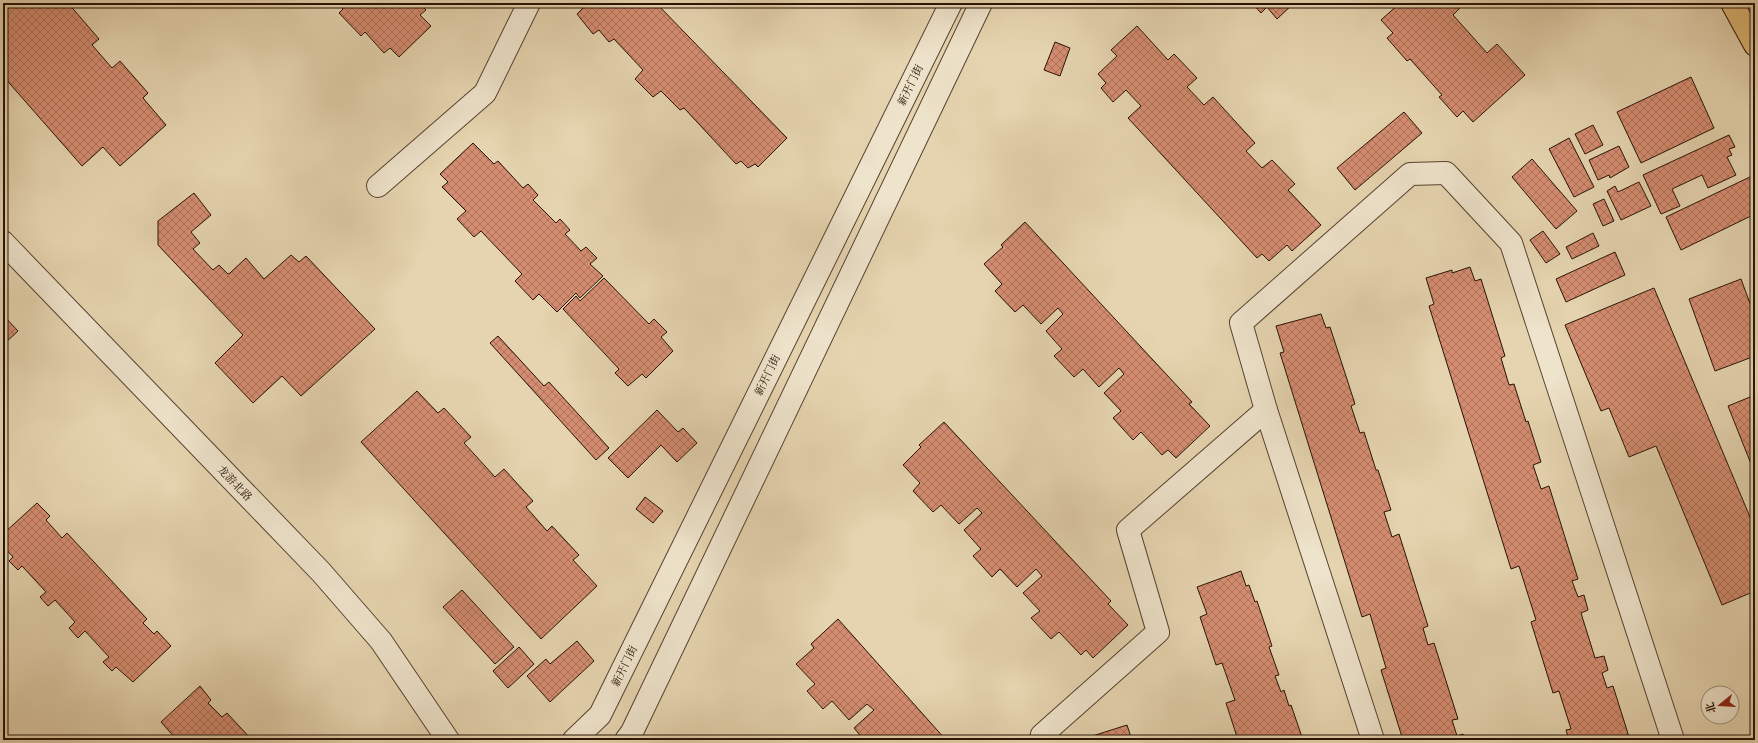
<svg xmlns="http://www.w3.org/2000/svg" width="1758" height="743" viewBox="0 0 1758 743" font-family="'Libre Caslon Text','Noto Serif SC',serif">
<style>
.building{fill:url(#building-cross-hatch);stroke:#271205}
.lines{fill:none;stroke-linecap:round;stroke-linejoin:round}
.minor-casing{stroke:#564230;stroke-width:24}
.major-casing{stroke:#271205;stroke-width:24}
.minor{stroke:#eee3cb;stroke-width:22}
.major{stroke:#e2ba78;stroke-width:22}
.labels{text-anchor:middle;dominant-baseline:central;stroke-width:3.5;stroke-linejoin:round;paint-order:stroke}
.street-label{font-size:11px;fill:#271205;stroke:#eee3cb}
</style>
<defs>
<pattern id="building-cross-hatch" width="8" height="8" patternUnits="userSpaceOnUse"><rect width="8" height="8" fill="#d58d71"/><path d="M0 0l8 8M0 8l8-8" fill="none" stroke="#ad725b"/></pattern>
</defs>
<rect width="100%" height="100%" fill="#e5d4af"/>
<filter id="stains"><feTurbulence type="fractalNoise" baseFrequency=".005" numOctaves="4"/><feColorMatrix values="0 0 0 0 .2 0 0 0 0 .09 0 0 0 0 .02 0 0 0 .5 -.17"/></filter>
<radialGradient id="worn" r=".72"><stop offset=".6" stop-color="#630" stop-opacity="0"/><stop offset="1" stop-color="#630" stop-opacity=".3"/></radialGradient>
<g class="building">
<path d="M3,3h48l3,3 3,-3h11l31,36 -7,6 20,23 8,-7 28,32 -5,5 23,27 -46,41 -17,-19 -21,19 -79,-90z"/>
<path d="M337,3h82l7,7 -6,5 11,11 -32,31 -9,-9 -6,5 -19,-21 -4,4 -22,-23 4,-4z"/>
<path d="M586,3h70l131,135 -29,29 -3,-3 -7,4 -7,-7 -5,3 -52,-56 -4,2 -19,-19 -8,6 -18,-18 8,-9 -29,-31 -5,3 -10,-12 -6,4 -16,-20 10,-10z"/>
<path d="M1252,3h42l-17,16 -10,-12 -6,6z"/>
<path d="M1400,3h55l5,5 -7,7 34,38 10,-9 28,31 -52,47 -10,-11 -6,6 -18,-20 3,-2 -32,-36 -3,2 -20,-23 6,-5 -12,-13z"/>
<path d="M1137,26l31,34 6,-6 23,24 -10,9 17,18 9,-8 42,46 -9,8 16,17 10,-8 23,24 -7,6 33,35 -29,26 -5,-6 -18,16 -7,-7 -5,4 -129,-140 13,-12 -15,-16 -13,12 -12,-14 5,-5 -8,-9 19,-18 -6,-6z"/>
<path d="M1055,42l15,6 -10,28 -16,-6z"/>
<path d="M1691,77l23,51 -73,35 -24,-51z"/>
<path d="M1404,112l18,21 -67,57 -18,-22z"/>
<path d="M1593,125l10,20 -18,9 -10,-20z"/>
<path d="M1729,135l6,12 -6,2 3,6 -5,2 9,18 -28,13 -6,-13 -30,14 8,17 -19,8 -18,-39z"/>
<path d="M1569,138l25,49 -20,10 -25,-48z"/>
<path d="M473,143l21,21 4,-3 25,27 5,-4 10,11 -5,5 23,23 4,-4 10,11 -5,4 16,17 5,-4 11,11 -7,6 13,12 -23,22 -4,-5 -19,19 -18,-18 -6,6 -18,-19 7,-7 -41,-43 -7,6 -17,-18 9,-8 -24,-24 6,-5 -8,-8z"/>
<path d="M1619,146l10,21 -19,11 -1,-3 -11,5 -9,-20z"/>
<path d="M1532,159l45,52 -21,18 -44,-52z"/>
<path d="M1752,176l3,6v32l-74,36 -15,-33z"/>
<path d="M1639,182l12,24 -30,14 -14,-29 8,-5 3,6z"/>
<path d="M194,193l17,22 -20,17 9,11 -7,6 20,21 6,-5 9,9 2,-1 16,-15 18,21 27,-24 8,7 7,-6 69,73 -74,67 -19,-20 -29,27 -38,-40 28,-28 -85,-90v-24z"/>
<path d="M1604,199l10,22 -11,5 -10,-22z"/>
<path d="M1025,222l167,180 -3,2 21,22 -34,32 -8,-8 -6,5 -21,-23 -8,8 -20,-22 8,-7 -17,-18 20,-19 -5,-6 -20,19 -16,-18 -9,8 -20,-21 8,-7 -16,-18 17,-17 -5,-6 -17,16 -18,-19 -8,7 -20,-21 7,-7 -18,-20 19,-17 -2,-2z"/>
<path d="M1543,231l17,23 -14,9 -16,-23z"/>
<path d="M1593,233l6,13 -27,13 -6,-12z"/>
<path d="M1615,252l10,23 -59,27 -10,-23z"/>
<path d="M1470,267l5,14 6,-2 24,77 -4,2 8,27 5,-1 12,38 2,-1 13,41 -8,3 8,24 8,-3 29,93 -6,2 6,16 6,-2 4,15 -7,3 14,45 9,-2 4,14 -6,3 5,15 6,-2 17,54h-61l-3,-10 5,-1 -12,-38 -6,2 -22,-71 5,-2 -17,-54 -8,3 -82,-263 5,-2 -8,-26 26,-8v3z"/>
<path d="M604,278l45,46 5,-5 13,13 -6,5 12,14 -27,27 -4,-4 -14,12 -13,-13 4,-4 -56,-60 13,-13 4,5z"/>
<path d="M1741,279l14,38v39l-40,15 -26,-72z"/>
<path d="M1654,288l101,241v62l-33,14 -66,-159 -27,11 -20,-49 -8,3 -36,-86z"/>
<path d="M1321,314l5,14 4,-1 25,77 -4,2 9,27 4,-1 12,38h2l13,40 -7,2 8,25 7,-3 29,92 -5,2 5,17 6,-2 24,76 -6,1 5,16 6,-2 2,6h-55l-1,-2 -6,2 -22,-70 5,-2 -16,-54 -8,3 -82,-264 4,-1 -8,-26z"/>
<path d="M3,315l15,16 -15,14z"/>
<path d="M498,336l46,50 5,-4 60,66 -13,12 -106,-117z"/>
<path d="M417,391l21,22 6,-5 27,29 -7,6 31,34 9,-8 29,32 -7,6 21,24 5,-5 27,29 -6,5 24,26 -56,53 -180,-197z"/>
<path d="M1755,395v79l-27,-68z"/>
<path d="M657,410l21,22 5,-4 14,15 -20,19 -16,-17 -33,33 -20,-20z"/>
<path d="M944,422l167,179 -3,3 20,21 -35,33 -7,-8 -5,5 -22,-23 -8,7 -20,-21 9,-7 -17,-18 19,-17 -6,-7 -19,18 -17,-18 -8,8 -19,-21 8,-7 -17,-19 18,-17 -5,-5 -18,16 -18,-19 -8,7 -20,-21 7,-8 -17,-18 18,-18 -2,-2z"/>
<path d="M645,497l18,14 -10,12 -17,-14z"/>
<path d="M37,503l13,13 -4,4 16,18 5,-5 80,86 -4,4 11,11 3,-3 14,15 -38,36 -17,-15 -4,4 -9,-9 6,-5 -24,-26 -7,7 -9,-10 6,-6 -20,-22 -7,6 -8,-9 6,-5 -24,-26 -4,4 -9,-9 4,-4 -10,-11v-12z"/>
<path d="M1241,571l5,15 3,-1 6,17 2,-1 15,45 -3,1 10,28 -4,1 6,16 3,-2 5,16 2,-1 12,35h-65l-12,-37 9,-3 -13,-37 -6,2 -16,-48 7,-3 -10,-27z"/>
<path d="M462,590l52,57 -19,17 -52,-57z"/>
<path d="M838,619l108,121h-82l-10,-12 20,-18 -7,-6 -18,16 -17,-19 -9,8 -16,-18 8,-7 -19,-20 18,-16 -3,-4z"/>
<path d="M577,641l17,20 -44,41 -23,-26 19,-17 4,5z"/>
<path d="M519,647l15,17 -26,24 -15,-17z"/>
<path d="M200,686l11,14 -3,3 14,14 5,-4 25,27h-75l-16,-18z"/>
<path d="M1127,725l5,15h4h-52l-1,-1z"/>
</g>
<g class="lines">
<g class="minor-casing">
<g id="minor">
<path d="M378,186l107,-93 44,-90"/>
<path d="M3,242l318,330 60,69 67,99"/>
<path d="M574,740l26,-25 351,-712"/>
<path d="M626,740l6,-8 349,-729"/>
<path d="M1044,740l-2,-5 116,-103 -30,-102 138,-120"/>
<path d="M1373,740l-107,-330 -25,-87 169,-149 36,-1 65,70 162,497"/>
</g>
</g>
<g class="major-casing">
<path id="major" d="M1732,3l23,42"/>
</g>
<use href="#minor" class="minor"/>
<use href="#major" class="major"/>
</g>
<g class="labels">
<g class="street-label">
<text transform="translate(910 85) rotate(-64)">新开门街</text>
<text transform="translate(767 375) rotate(-64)">新开门街</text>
<text transform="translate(235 483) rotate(46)">龙游北路</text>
<text transform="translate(624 666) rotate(-64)">新开门街</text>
</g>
</g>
<rect width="1758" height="743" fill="none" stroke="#e5d4af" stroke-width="16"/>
<rect x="4" y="4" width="1750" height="735" fill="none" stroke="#271205" stroke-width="2"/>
<rect x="8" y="8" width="1742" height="727" fill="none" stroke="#271205"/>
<g transform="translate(1720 705) rotate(252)"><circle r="19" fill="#eee3cb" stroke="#9e8f7c"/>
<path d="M0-3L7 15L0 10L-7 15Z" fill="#8f2418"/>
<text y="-6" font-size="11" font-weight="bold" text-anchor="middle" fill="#271205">北</text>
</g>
<rect width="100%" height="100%" filter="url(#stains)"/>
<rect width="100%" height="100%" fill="url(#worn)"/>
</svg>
